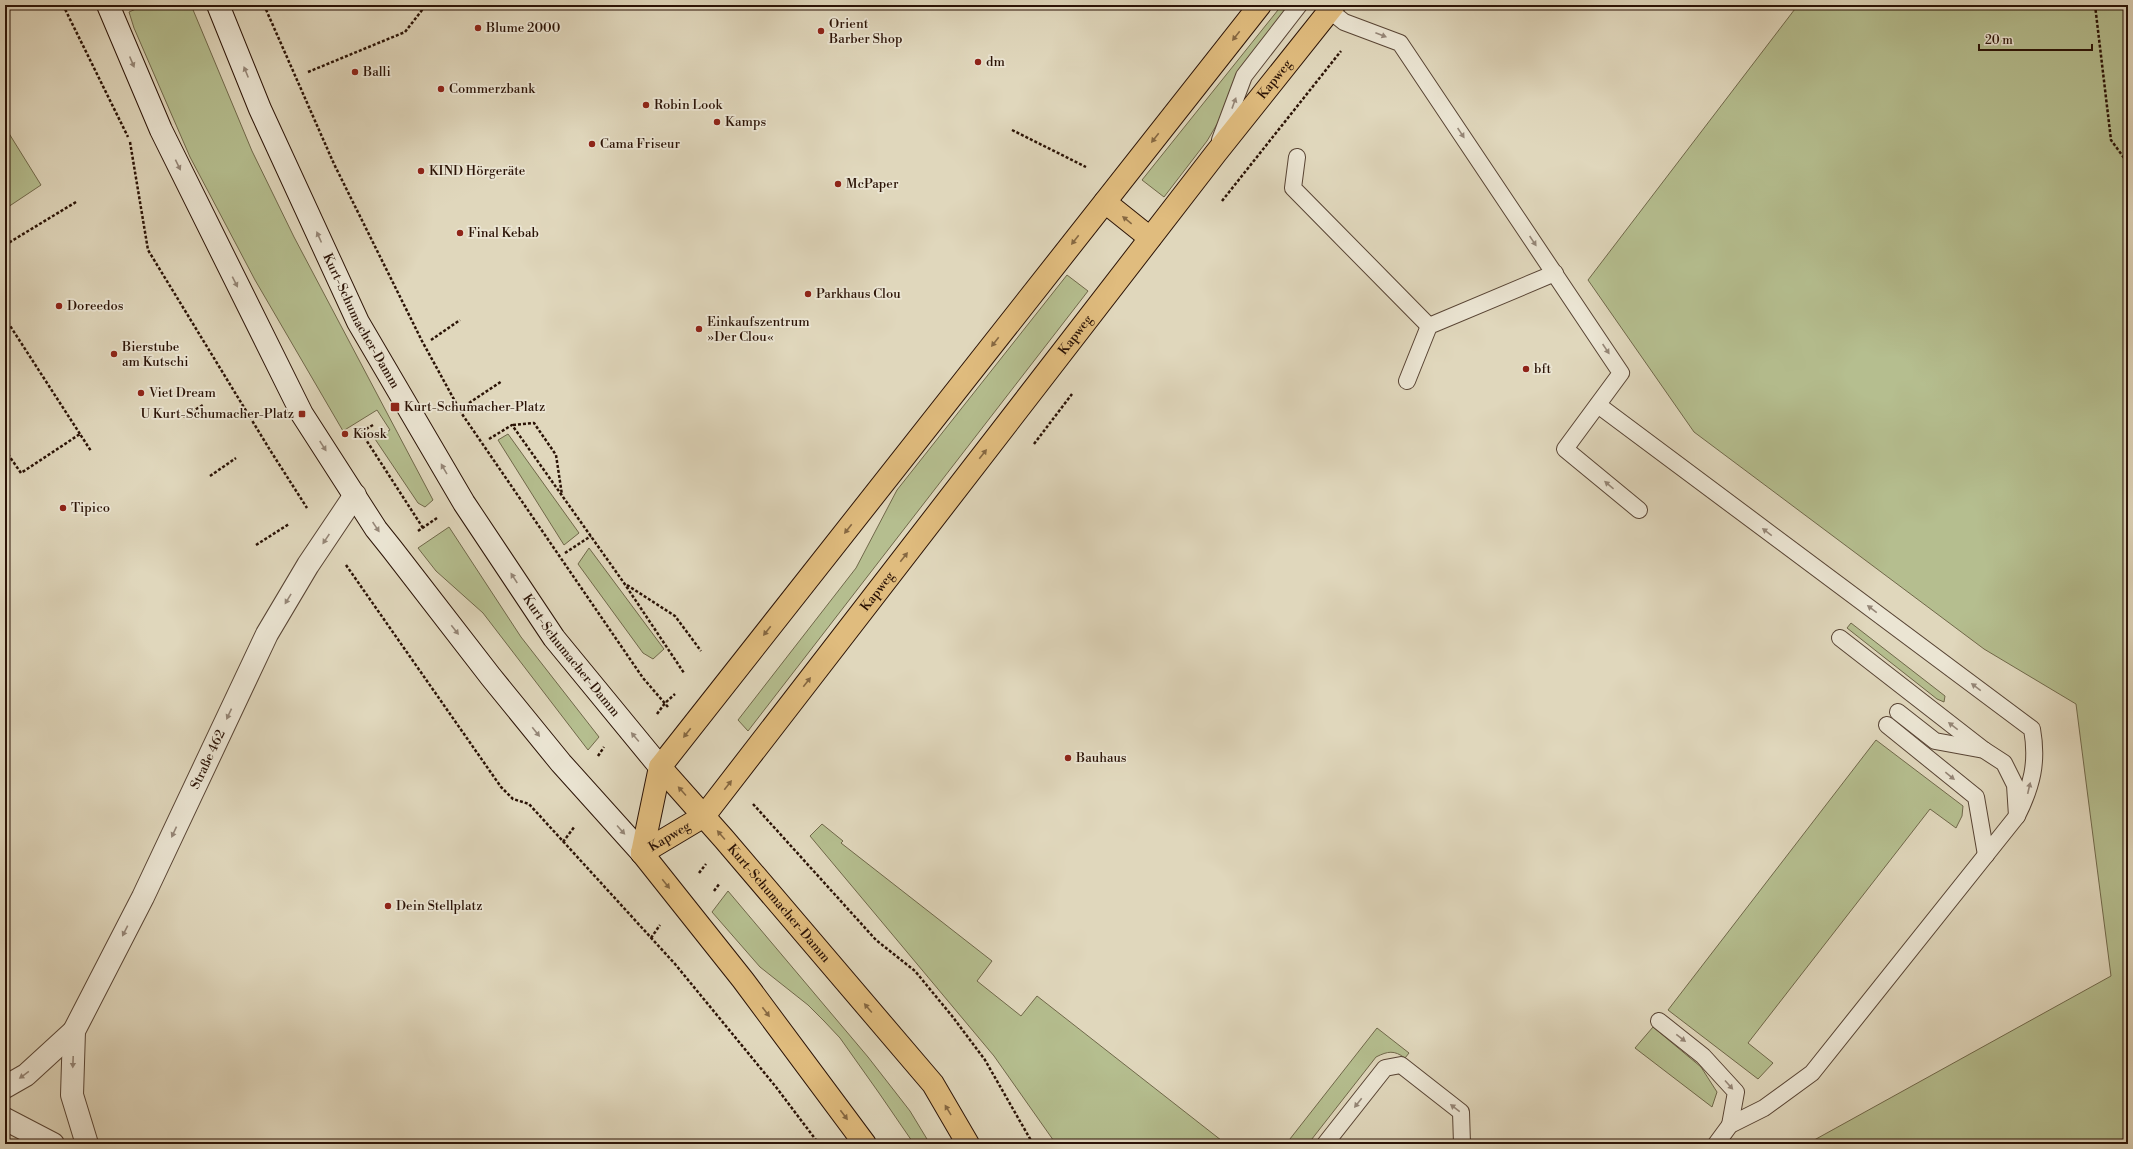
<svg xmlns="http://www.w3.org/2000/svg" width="2133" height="1149" viewBox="0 0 2133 1149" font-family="'Libre Bodoni',serif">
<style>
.green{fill:#b5be8f;stroke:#70684a}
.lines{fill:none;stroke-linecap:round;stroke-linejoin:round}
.service-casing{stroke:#584434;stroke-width:18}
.minor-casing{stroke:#584434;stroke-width:24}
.secondary-casing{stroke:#2b1306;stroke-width:24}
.primary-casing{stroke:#2b1306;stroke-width:24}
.path{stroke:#2b1306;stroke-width:2.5;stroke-dasharray:3 2;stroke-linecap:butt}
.service{stroke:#ebe5d3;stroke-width:16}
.minor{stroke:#ebe5d3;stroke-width:22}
.secondary{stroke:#ebe5d3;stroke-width:22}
.primary{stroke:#e0bc7e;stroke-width:22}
.oneway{fill:#958677}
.oneway2{fill:#866842}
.poi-dot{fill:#8f2418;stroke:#ebe5d3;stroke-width:1.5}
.labels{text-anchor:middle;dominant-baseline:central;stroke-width:3.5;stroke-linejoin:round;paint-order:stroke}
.poi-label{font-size:13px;fill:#2b1306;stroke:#ebe5d3;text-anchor:start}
.street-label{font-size:13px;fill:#2b1306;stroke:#ebe5d3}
</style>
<rect width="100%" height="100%" fill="#e0d7bc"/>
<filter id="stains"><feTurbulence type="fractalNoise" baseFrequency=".005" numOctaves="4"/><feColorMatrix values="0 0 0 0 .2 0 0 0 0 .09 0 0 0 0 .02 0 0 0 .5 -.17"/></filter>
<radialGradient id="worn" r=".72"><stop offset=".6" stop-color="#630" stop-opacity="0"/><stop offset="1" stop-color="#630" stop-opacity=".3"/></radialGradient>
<g class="green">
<path d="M145,5h46l61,146 42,86 139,263 -8,7 -7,-4 -43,-64 15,-9 -13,-20 -34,21 -88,-151 -65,-123 -56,-129 -5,-16z"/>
<path d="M1282,5h12l-68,104 -19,32 -43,56 -22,-17z"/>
<path d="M1798,5h330v1139h-321l304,-168 -35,-272 -92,-55 -290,-217 -106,-152z"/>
<path d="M5,127l36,58 -36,24z"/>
<path d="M1067,275l21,16 -340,440 -10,-11 118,-152 41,-78z"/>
<path d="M508,434l71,99 -15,12 -66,-105z"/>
<path d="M449,527l72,110 78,100 -11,13 -105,-137 -47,-42 -18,-23z"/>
<path d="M589,548l75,101 -11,10 -10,-6 -65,-89z"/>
<path d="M1851,623l94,73 -1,6 -7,-3 -90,-71z"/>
<path d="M1876,740l87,66 -1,10 -6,12 -26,-19 -182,234 25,20 -15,16 -90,-69z"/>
<path d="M822,824l21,17 -2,2 151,118 -15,20 44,35 16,-20 189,148h-170l-62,-88 -184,-220z"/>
<path d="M728,891l140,166 42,54 20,33h-16l-35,-51 -39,-55 -16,-17 -16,-16 -48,-38 -48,-55z"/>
<path d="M1653,1027l48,40 16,25 -5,15 -77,-59z"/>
<path d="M1377,1028l32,25 -4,5c-11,-8 -17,-7 -29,-1l-68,87h-22z"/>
</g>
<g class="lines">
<g class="service-casing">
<g id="service">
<path d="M1329,10l15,12 56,21 221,330 -56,76 74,61"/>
<path d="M1220,140l24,-64 55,-71"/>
<path d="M1297,157l-4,31 136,138"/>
<path d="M1407,381l22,-55 126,-53"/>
<path d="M1598,405l434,324c6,33 0,57 -15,87l-205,257 -48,35 -34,17 -14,19"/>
<path d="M1840,638l144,112"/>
<path d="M1898,712l37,29 49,9 20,13 11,22 2,31"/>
<path d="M1887,725l89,72 10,58"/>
<path d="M1659,1021l44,35 33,36 -6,33"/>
<path d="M1325,1144l60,-76 16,-3 60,47 1,32"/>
</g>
</g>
<g class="minor-casing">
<g id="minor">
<path d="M5,1087l21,-12 48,-44"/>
<path d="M5,1119l48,25"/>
<path id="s1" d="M87,1144l-15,-49 2,-64 69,-134 124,-263 41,-69 47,-70"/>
</g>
</g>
<g class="secondary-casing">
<g id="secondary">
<path d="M108,5l53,125 141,284 74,115 16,20 99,128 70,86 81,90"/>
<path id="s2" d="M218,5l42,104 98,213 106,181 90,135 106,129"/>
</g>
</g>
<g class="primary-casing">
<g id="primary">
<path d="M1105,202l45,36"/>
<path id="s3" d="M660,767l64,72 209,245 35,60"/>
<path id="s4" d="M642,853l62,-37 512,-663 118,-148"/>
<path d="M642,853l18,-86 600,-762"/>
<path d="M642,853l101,127 122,164"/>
</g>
</g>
<g class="path">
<path d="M63,5l65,132"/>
<path d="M264,5l70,159 88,177 40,73 181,264 25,29"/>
<path d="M2095,5l16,135 16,22 1,5"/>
<path d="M308,72l97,-40 21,-27"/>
<path d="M1012,130l74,37"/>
<path d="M130,142l18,108 122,200 37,58"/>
<path d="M1222,201l119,-150"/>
<path d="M5,245l71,-43"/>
<path d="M5,318l75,116"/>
<path d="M431,340l29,-20"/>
<path d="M469,403l33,-22"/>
<path d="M183,417l20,-12"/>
<path d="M373,425l-12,7 62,96"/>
<path d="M513,425l21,-2 22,32 6,40"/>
<path d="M489,439l23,-14 112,158 60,90"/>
<path d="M1034,444l38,-50"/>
<path d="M5,450l16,23 59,-39 11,17"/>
<path d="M210,476l26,-18"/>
<path d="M418,531l19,-13"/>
<path d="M256,545l33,-21"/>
<path d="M565,553l26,-17"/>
<path d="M346,565l155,222 12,12 16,5 146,160 101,123 43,57"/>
<path d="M627,585l48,31 26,35"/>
<path d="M657,714l8,-11 10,-9"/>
<path d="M598,756l6,-9"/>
<path d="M753,804l123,136 39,31 37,45 33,44 48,84"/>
<path d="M563,842l12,-16"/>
<path d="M699,873l7,-9"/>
<path d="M714,891l6,-8"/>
<path d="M651,938l9,-13"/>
</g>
<use href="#service" class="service"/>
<use href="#minor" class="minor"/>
<use href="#secondary" class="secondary"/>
<use href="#primary" class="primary"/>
</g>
<defs><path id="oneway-solid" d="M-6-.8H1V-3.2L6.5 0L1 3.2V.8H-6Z"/></defs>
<g class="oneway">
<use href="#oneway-solid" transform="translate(1381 35) rotate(21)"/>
<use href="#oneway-solid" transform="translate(132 62) rotate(67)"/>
<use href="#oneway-solid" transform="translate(246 72) rotate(-112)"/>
<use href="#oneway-solid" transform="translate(1234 103) rotate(-70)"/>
<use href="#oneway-solid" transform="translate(1461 133) rotate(56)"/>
<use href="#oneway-solid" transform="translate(178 165) rotate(64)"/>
<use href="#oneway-solid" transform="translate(319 237) rotate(-114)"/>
<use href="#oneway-solid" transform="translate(1533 241) rotate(56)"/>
<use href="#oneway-solid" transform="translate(235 282) rotate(63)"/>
<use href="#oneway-solid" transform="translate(1606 349) rotate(56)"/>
<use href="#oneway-solid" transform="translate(323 446) rotate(57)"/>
<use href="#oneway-solid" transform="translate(444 469) rotate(-120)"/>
<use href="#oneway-solid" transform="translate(1609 485) rotate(-140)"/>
<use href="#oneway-solid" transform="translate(376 527) rotate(56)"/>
<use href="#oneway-solid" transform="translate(1767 532) rotate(-143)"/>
<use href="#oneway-solid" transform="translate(326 539) rotate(124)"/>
<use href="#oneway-solid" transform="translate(514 578) rotate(-123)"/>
<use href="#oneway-solid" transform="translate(288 599) rotate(121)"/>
<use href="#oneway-solid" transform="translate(1872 609) rotate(-143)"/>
<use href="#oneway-solid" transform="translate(455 630) rotate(52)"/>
<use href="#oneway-solid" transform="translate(1976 687) rotate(-143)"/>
<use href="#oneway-solid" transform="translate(229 714) rotate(115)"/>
<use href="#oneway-solid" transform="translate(1953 726) rotate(-142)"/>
<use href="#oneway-solid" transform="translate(536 732) rotate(51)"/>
<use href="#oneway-solid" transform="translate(635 737) rotate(-130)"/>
<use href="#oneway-solid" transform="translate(1950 776) rotate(39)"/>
<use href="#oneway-solid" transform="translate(2029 788) rotate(-77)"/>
<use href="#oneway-solid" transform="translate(621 830) rotate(48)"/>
<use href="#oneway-solid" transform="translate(174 832) rotate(115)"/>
<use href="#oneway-solid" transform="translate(125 931) rotate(117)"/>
<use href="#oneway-solid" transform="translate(1681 1038) rotate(38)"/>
<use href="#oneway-solid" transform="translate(73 1062) rotate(92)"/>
<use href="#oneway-solid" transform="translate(24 1075) rotate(144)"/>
<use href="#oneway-solid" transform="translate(1729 1085) rotate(48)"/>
<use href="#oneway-solid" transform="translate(1358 1103) rotate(128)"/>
<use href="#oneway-solid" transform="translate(1455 1108) rotate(-142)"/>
</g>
<g class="oneway2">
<use href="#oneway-solid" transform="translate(1236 36) rotate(128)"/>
<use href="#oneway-solid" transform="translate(1155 138) rotate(128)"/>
<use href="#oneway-solid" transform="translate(1127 220) rotate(-141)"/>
<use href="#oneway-solid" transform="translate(1075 240) rotate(128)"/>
<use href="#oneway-solid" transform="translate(995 342) rotate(128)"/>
<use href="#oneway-solid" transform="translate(983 454) rotate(-52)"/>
<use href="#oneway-solid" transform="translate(848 529) rotate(128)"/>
<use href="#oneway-solid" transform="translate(904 557) rotate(-52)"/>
<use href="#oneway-solid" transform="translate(767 631) rotate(128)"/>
<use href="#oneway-solid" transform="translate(807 682) rotate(-52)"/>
<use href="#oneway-solid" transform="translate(687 733) rotate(128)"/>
<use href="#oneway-solid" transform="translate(728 785) rotate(-52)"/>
<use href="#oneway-solid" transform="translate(682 791) rotate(-132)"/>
<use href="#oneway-solid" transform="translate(721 835) rotate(-131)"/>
<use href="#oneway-solid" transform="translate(666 884) rotate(51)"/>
<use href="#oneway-solid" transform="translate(868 1008) rotate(-130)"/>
<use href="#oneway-solid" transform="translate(766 1012) rotate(53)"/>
<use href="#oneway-solid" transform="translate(948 1110) rotate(-121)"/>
<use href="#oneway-solid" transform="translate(844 1115) rotate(53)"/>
</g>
<g class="poi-dot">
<circle cx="478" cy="28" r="4"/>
<circle cx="821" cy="31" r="4"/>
<circle cx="978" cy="62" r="4"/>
<circle cx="355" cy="72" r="4"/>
<circle cx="441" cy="89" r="4"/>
<circle cx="646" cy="105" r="4"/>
<circle cx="717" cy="122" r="4"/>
<circle cx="592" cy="144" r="4"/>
<circle cx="421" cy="171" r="4"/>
<circle cx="838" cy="184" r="4"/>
<circle cx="460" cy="233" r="4"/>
<circle cx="808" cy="294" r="4"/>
<circle cx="59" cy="306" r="4"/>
<circle cx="699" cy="329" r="4"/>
<circle cx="114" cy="354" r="4"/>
<circle cx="1526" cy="369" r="4"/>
<circle cx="141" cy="393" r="4"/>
<rect x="390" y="402" width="10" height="10" rx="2"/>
<rect x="298" y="410" width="8" height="8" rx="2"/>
<circle cx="345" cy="434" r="4"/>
<circle cx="63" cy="508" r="4"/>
<circle cx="1068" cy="758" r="4"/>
<circle cx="388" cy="906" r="4"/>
</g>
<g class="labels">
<g class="poi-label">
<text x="829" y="24">Orient<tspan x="829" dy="15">Barber Shop</tspan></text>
<text x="486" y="28">Blume 2000</text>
<text x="986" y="62">dm</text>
<text x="363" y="72">Balli</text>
<text x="449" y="89">Commerzbank</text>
<text x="654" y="105">Robin Look</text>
<text x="725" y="122">Kamps</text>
<text x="600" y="144">Cama Friseur</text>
<text x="429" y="171">KIND Hörgeräte</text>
<text x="846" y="184">McPaper</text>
<text x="468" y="233">Final Kebab</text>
<text x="816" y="294">Parkhaus Clou</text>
<text x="67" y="306">Doreedos</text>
<text x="707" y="322">Einkaufszentrum<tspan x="707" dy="15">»Der Clou«</tspan></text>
<text x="122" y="347">Bierstube<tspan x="122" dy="15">am Kutschi</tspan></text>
<text x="1534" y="369">bft</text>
<text x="149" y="393">Viet Dream</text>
<text x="404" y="407">Kurt-Schumacher-Platz</text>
<text x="294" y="414" text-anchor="end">U Kurt-Schumacher-Platz</text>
<text x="353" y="434">Kiosk</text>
<text x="71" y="508">Tipico</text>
<text x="1076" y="758">Bauhaus</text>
<text x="396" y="906">Dein Stellplatz</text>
</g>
<g class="street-label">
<text stroke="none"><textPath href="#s4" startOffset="1004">Kapweg</textPath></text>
<text stroke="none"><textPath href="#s2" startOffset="347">Kurt-Schumacher-Damm</textPath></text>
<text stroke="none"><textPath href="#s4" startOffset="680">Kapweg</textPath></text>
<text stroke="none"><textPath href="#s4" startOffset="356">Kapweg</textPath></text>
<text stroke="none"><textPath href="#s2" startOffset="743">Kurt-Schumacher-Damm</textPath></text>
<text stroke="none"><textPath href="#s1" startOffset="418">Straße 462</textPath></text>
<text stroke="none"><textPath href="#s4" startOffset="32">Kapweg</textPath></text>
<text stroke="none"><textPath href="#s3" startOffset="181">Kurt-Schumacher-Damm</textPath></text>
</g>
</g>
<rect width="2133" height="1149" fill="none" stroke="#e0d7bc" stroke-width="20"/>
<rect x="6" y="6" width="2121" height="1137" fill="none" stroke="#2b1306" stroke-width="2"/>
<rect x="10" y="10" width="2113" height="1129" fill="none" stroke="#2b1306"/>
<path d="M1979 44v6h113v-6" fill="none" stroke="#2b1306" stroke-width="2"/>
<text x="1985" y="44" font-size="12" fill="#2b1306" stroke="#ebe5d3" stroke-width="3" paint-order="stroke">20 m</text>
<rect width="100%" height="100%" filter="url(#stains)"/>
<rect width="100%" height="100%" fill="url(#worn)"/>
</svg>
